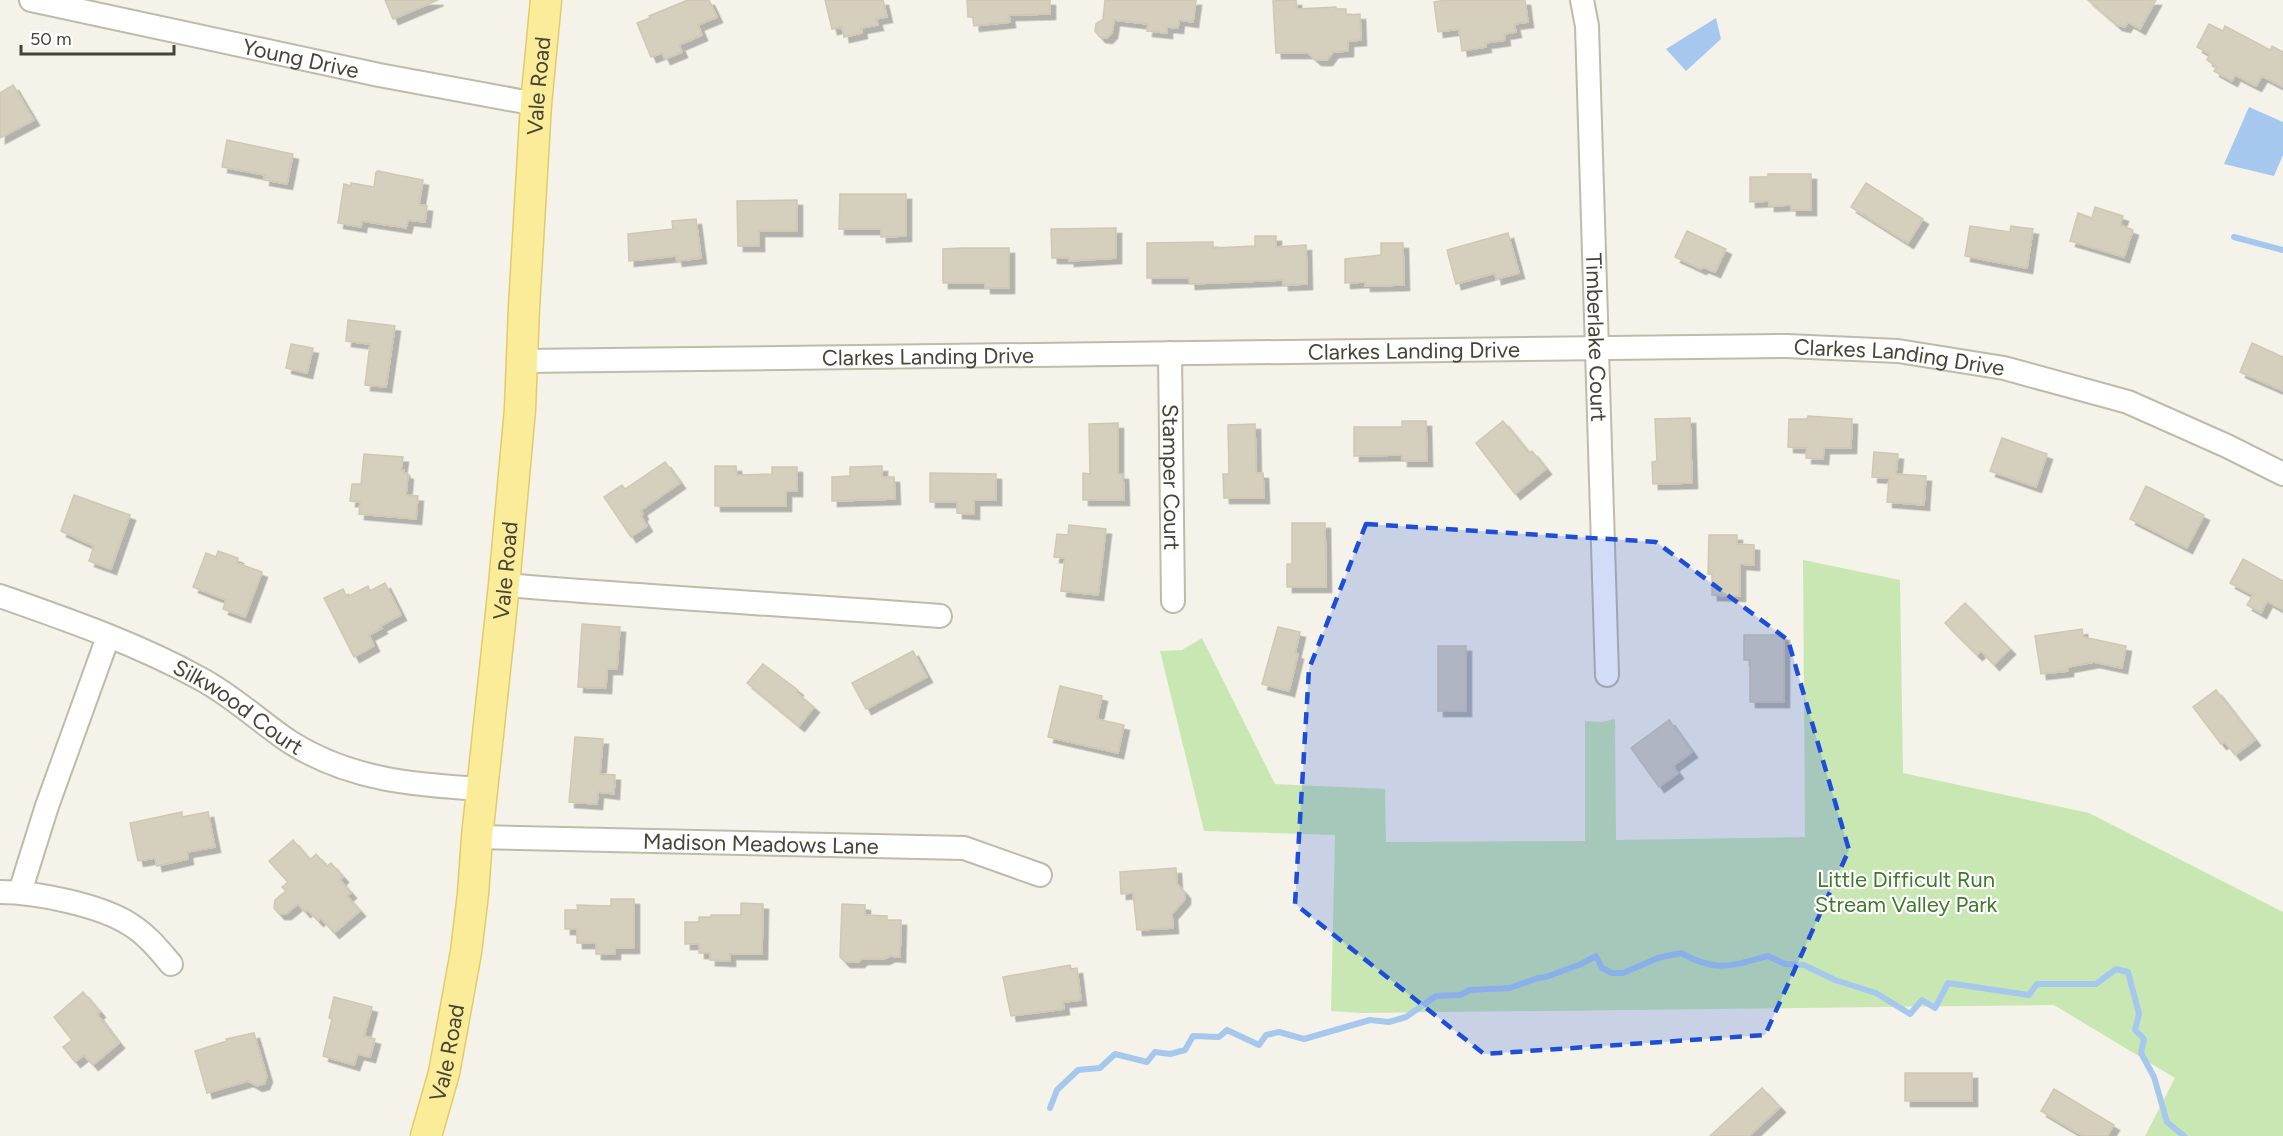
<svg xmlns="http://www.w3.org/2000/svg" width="2283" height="1136" viewBox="0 0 2283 1136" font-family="Figtree,sans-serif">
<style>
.green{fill:#c9e7b3}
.water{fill:#a7c8ee}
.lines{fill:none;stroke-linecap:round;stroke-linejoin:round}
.stream{stroke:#a7c8ee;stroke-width:6}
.building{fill:#d5cfbe;stroke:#d0c8b2;stroke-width:1.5;filter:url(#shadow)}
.minor-casing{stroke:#bfbbab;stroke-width:26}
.major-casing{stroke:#e0cc6a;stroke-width:33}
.minor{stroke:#fff;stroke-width:22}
.major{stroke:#fbec9a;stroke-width:30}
.marked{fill:#1d4ed8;fill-opacity:0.2;stroke:#1d4ed8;stroke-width:4.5;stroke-dasharray:12 8;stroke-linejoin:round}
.labels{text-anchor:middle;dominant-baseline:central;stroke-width:4.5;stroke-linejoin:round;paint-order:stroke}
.street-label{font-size:22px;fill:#474337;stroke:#fff}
.park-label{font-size:22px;fill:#3f782c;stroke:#fff}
</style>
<defs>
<filter id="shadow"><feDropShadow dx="5.5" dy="5.5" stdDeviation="0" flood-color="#0004"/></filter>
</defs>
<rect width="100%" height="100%" fill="#f4f2e9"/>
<path class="green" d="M1803,560l97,20 3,193 186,40 194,99v224h-138l30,-58 -121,-73 -692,8 -31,-2 4,-176 -131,-4 -44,-180 22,-1 20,-12 73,146 110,5 1,53 199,-1v-120l16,1 14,-3 1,121 189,-3z"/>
<g class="water">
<path d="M1716,18l5,21 -35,32 -20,-22z"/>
<path d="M2249,107l34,15v33l-9,21 -50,-12z"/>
</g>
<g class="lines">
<g class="stream">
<path d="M2234,237l49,13"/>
<path d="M1050,1108l7,-18 21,-20 22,-2 15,-14 32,8 8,-10 15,2 15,-4 8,-14 26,1 8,-7 32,15 7,-10 13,-3 25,7 66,-19 19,2 17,-5 30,-21 24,-1 10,-5 40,-2 28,-10 8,-1 35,-13 15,-8 6,12 10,5h11l35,-15 23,-5c37,20 49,13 87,3l17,8 19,1 31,15 41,13 34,21 12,-14 13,8 13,-25 81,12 8,-11h59l20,-15 12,3 11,42 -4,16 9,9 -3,14 13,24 13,45 17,14"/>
</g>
</g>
<g class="building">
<path d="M385,0h53l-45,19z"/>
<path d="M688,0h21l8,17 -19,8 4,10 -23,10 3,7 -17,7 -3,-6 -11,4 -14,-34 13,-5 -1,-2z"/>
<path d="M825,0h58l4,17 -11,2 2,6 -17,3 1,5 -18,4 -2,-10 -10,2z"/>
<path d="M967,0h83v14l-41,1 1,7 -36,4 -1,-9h-5z"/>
<path d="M1105,0h91l-3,22 -14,-2 -1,8 -11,-1v6l-20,-2 1,-7 -34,-4 -2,13 -5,5 -7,-1 -5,-6 1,-7 7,-5z"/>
<path d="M1296,0l1,9 39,-2v2h10v6l14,-1 1,26 -13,1v10l-15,1 -6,8h-11l-8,-7h-32l-3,-52z"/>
<path d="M1445,0h80l3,22 -14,2 2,8 -12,2 1,6 -20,3 1,4 -24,4 -3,-22 -21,3 -4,-30z"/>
<path d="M2088,0h68l-16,29 -12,-7 -3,5 -8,-2z"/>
<path d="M2209,24l14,7 2,-5 45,24 2,-4 11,6v35l-21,-11 -6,10 -21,-11 -3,6 -18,-10 3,-4 -10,-7 3,-6 -13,-7z"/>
<path d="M13,85l21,35 -34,18v-45z"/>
<path d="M227,140l66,14 -6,30 -23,-4 1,-5 -43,-8z"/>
<path d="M378,171l45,9 -4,25 8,1 -2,16 -17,-2 -2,8 -44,-7 -1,6 -23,-4 6,-39 7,2v-3l23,4 2,-15z"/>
<path d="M1768,174h43v36h-20v-5l-22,1v-5l-19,1v-25h18z"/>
<path d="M1866,183l57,36 -15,24 -57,-36z"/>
<path d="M840,194h66v42l-25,1v-8h-42z"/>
<path d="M797,200v31h-38v15h-21l-1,-45z"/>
<path d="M2095,207l28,9 -3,9 13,5 -9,27 -54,-16 8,-28 14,5z"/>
<path d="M696,219l5,39 -24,3 -1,-5 -47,5 -1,-27 45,-5 -1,-8z"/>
<path d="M1970,226l40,6 1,-6 22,3 -6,39 -62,-12z"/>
<path d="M1116,228v30l-47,3v-3h-17l-1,-29z"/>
<path d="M1687,231l39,18 -11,23 -12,-5 -2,2 -26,-12z"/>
<path d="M1508,233l11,40 -23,6 -1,-6 -39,11 -9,-34z"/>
<path d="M1255,236h21v11l30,-2 1,39 -24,1v-5l-93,4 -1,-6h-42v-35l66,-1v6l42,-2z"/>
<path d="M1381,243h22l1,42 -39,1v-4l-20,1v-24l36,-4z"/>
<path d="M962,248h47v40h-24v-5h-42v-34z"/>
<path d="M348,320l47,6 -9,61 -21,-2 5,-41 -24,-3z"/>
<path d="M2252,343l31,14v34l-43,-19z"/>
<path d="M291,344l22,4 -6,25 -21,-5z"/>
<path d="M1808,416l44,3 -1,29h-27l-1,11 -17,-1 1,-10 -19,-1 1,-28h18z"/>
<path d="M1690,418l2,65 -39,1 -1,-22 5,-1 -2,-42z"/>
<path d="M1402,421h24l1,40h-25v-6l-48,1v-29h48z"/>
<path d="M1503,421l26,32 3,-2 14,18 -31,25 -39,-51z"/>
<path d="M1118,423v51h5l1,26h-41v-27l7,1 -1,-50z"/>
<path d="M1255,424l1,49h7l1,25h-40l-1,-24h6l-1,-49z"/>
<path d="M2002,438l45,16 -11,33 -46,-16z"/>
<path d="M1874,452l24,2 -2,20 30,2 -2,29 -37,-3 2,-24 -17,-1z"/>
<path d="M364,454l39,3 -2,13h3v3l4,1 -2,21 12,1 -2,23 -57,-5 1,-12 -10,-1 2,-17h9z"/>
<path d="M665,462l15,21 -39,27 2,4 -2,2 6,10 -16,11 -27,-40 18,-12 3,4z"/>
<path d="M715,466h21l1,9 35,-1v-7h25v24h-11v15h-71z"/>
<path d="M882,466v11h12l1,22 -63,2v-24l18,-1v-9z"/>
<path d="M930,473l66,1v26h-22v14l-17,-1v-11h-27z"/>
<path d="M2146,486l58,29 -17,33 -57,-29z"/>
<path d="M74,495l56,20 -19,54 -22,-8 5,-15 -33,-15z"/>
<path d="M1292,523h33l1,64h-39v-23h5z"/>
<path d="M1069,525l37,4 -8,66 -37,-4 4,-33 -11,-1 3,-23 11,1z"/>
<path d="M1709,535h28v9l17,1v20l-14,-1v32l-28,-1v-21h-4z"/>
<path d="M218,551l20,7 -1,5 25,9 -17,45 -22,-8 3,-9 -33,-13 13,-34 10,4z"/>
<path d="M2243,559l40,22v29l-16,-9 -6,12 -14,-8 6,-10 -23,-12z"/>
<path d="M385,583l16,32 -21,11 2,2 -13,7 5,11 -20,11 -30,-59 19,-9 4,8 21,-11 2,5z"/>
<path d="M1965,603l45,46 -16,16 -13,-14 -4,4 -32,-32z"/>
<path d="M582,624l38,3 -3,42h-10l-1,19 -28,-1z"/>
<path d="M1278,627l22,5 -5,21 3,1 -9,37 -27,-7z"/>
<path d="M2082,629l1,8 43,9 -4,22 -28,-6 -26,5v4l-27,3 -6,-38z"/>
<path d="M1744,635h40v67h-34v-42h-6z"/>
<rect x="1438" y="646" width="28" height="65"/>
<path d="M913,651l14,26 -61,32 -14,-26z"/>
<path d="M763,664l35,26 -2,2 18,15 -15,19 -52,-43z"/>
<path d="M1060,686l42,10 -5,23 27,6 -6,28 -70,-16z"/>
<path d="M2216,690l39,50 -20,15 -10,-13 -4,2 -28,-37z"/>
<path d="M1669,720l23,32 -19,14 5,7 -19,14 -28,-39z"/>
<path d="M575,737l28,2 -3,35 15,1 -1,19 -16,-2 -1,12 -28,-2z"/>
<path d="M182,812v5l26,-5 7,35 -28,5 1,7 -31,7 -2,-8 -17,3 -8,-38z"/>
<path d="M293,840l17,20 6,-6 11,12 4,-3 12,14 -3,3 11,13 -4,3 13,15 -26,22 -13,-15 -3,3 -10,-11 -3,2 -7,-8 -12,10h-7l-5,-6 1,-8 11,-9 -4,-4 6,-5 -19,-21z"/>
<path d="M1176,868l1,16 8,9v6l-13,15 1,14 -36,2 -4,-37 -12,1 -1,-22z"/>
<path d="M611,899h23v49h-19v6h-19v-11h-19v-14h-12v-19h13l-1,-5 34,1z"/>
<path d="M741,903l22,1 -1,50h-32v7l-20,-1v-7h-11v-9h-14v-22h14v-5h12v-2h30z"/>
<path d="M842,904l23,1v10l22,1v4h14l-1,37 -10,-1 -6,3h-22l-3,3h-14l-5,-5z"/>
<path d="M1070,965l1,4 6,-1 4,32 -18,2 1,7 -53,7 -8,-39z"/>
<path d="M83,992l17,20 -3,2 22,29 -26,22 -9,-10 -9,7 -12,-15 9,-7 -18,-23z"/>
<path d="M334,997l38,10 -8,29 11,3 -5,18 -12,-3 -4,11 -31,-9 9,-37 -3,-1z"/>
<path d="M254,1033l13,44 -3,7 -7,2 -9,-5 -41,12 -12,-42 32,-10 -1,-2z"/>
<rect x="1905" y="1073" width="67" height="28"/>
<path d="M1762,1088l18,19 -31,29h-39z"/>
<path d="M2054,1089l60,36 -7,11h-24l-42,-25z"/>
</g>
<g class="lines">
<g class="minor-casing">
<g id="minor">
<path id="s1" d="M31,0l348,75 157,29"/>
<path id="s2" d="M1582,0l5,26 20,649"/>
<path id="s3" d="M1170,353l3,248"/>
<path id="s4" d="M522,361l1265,-15 111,5 106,17 124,34 99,44 56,28"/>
<path d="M504,585c145,12 291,20 436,31"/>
<path id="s5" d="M0,596c68,24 138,48 201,83 32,17 59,43 89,63 60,38 124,43 192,47"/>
<path id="s6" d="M477,837l487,11 76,27"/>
<path d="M0,892c35,0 101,13 131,33 16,10 28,25 40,39"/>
<path d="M20,892l27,-86 61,-169"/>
</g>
</g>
<g class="major-casing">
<g id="major">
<path id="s7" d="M426,1136l18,-63 22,-121 7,-58 4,-57 27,-252 16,-176 4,-102 12,-203 10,-104"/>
</g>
</g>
<use href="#minor" class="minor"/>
<use href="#major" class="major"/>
</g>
<path class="marked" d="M1366,524l290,18 132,98 61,210 -84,185 -281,19 -189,-150 14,-235z"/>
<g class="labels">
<g class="street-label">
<text stroke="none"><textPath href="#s1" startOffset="276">Young Drive</textPath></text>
<text stroke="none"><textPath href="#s7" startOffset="1058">Vale Road</textPath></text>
<text stroke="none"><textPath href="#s2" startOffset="338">Timberlake Court</textPath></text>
<text stroke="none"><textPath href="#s4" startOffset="892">Clarkes Landing Drive</textPath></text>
<text stroke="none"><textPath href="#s4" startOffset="406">Clarkes Landing Drive</textPath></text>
<text stroke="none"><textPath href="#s4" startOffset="1378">Clarkes Landing Drive</textPath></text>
<text stroke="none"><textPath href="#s3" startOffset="124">Stamper Court</textPath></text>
<text stroke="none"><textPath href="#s7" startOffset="572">Vale Road</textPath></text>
<text stroke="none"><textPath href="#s5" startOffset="264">Silkwood Court</textPath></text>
<text stroke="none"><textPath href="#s6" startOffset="284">Madison Meadows Lane</textPath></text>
<text stroke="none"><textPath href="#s7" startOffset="86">Vale Road</textPath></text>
</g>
<g class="park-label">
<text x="1906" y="879">Little Difficult Run<tspan x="1906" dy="25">Stream Valley Park</tspan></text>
</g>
</g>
<path d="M21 45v9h153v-9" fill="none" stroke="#474337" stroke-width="3"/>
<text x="30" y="45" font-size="18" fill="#474337" stroke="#ffffff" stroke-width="4.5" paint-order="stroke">50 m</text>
</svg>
